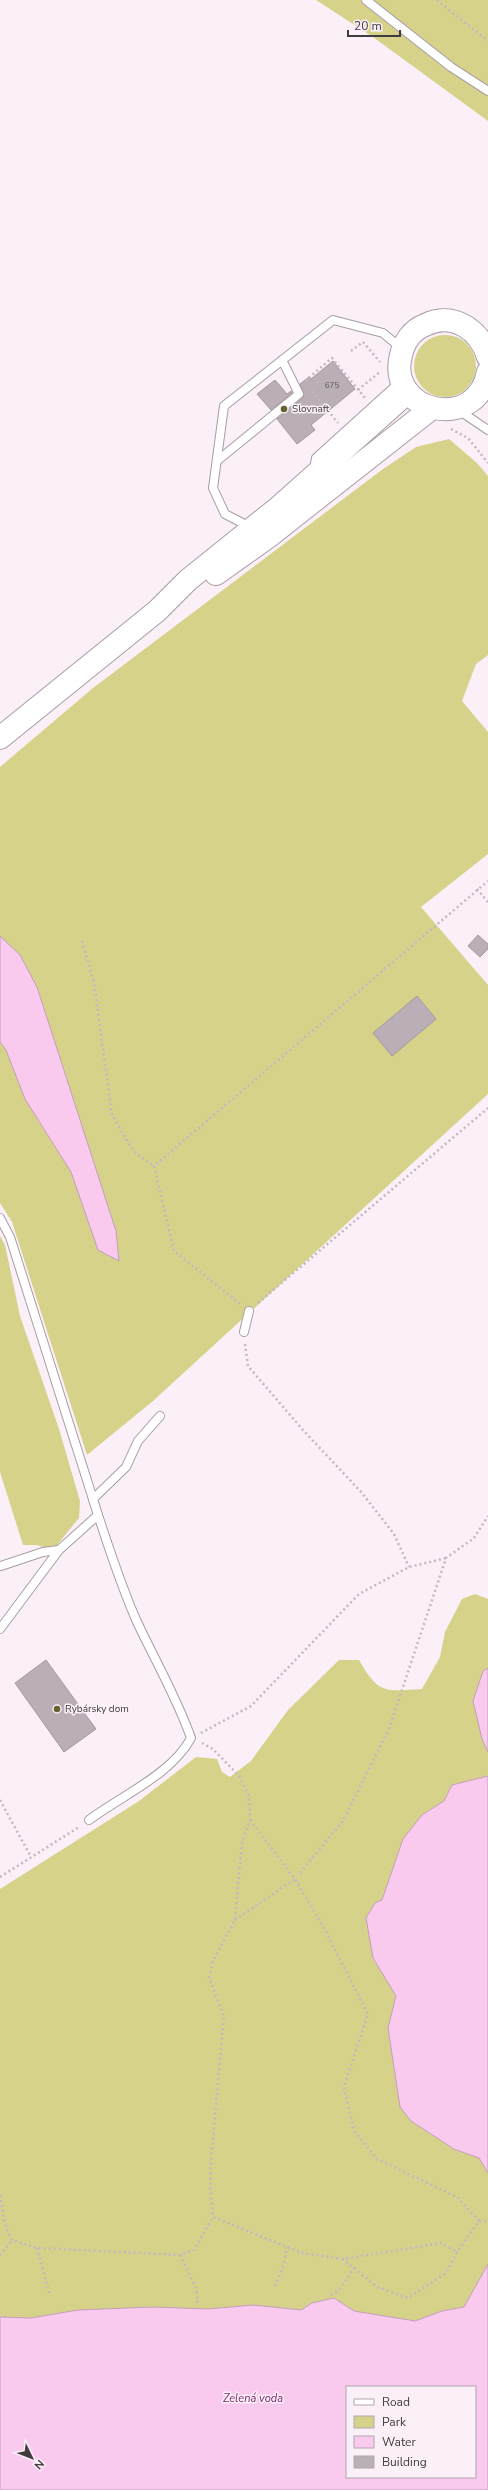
<svg xmlns="http://www.w3.org/2000/svg" width="488" height="2490" viewBox="0 0 488 2490" font-family="'Nunito Sans',sans-serif">
<style>
.green{fill:#d7d28a}
.water{fill:#f9caee;stroke:#c29fba;fill-rule:evenodd}
.building{fill:#baafb7;stroke:#a499a1}
.lines{fill:none;stroke-linecap:round;stroke-linejoin:round}
.service-casing{stroke:#a89da5;stroke-width:10}
.secondary-casing{stroke:#a89da5;stroke-width:24}
.path{stroke:#c2b9c0;stroke-width:2.5;stroke-dasharray:2 3;stroke-linecap:butt}
.service{stroke:#fff;stroke-width:8}
.secondary{stroke:#fff;stroke-width:22}
.poi-dot{fill:#66622f;stroke:#fbeff8;stroke-width:1.5}
.labels{text-anchor:middle;dominant-baseline:central;stroke-width:3;stroke-linejoin:round;paint-order:stroke}
.number-label{font-size:8px;fill:#5e585d}
.poi-label{font-size:10px;fill:#403b3f;stroke:#fbeff8;text-anchor:start}
.water-label{font-size:11px;font-style:italic;fill:#7c266e;stroke:#fbeff8}
</style>
<rect width="100%" height="100%" fill="#fbeff8"/>
<g class="green">
<path d="M316,0h172v121l-115,-84z"/>
<circle cx="445" cy="366" r="31"/>
<path d="M449,439l28,24 11,13v179l-12,9 -14,37 26,31v122l-67,53 67,78v109l-335,307 -66,54 -75,-233 -12,-19v-436l93,-79 290,-219 33,-22z"/>
<path d="M0,1236l5,9 15,71 39,113 21,72 -1,17 -27,33 -15,-6h-14l-23,-73z"/>
<path d="M475,1594l13,5v69l-5,3 -1,68 6,13v24l-36,9 -8,16 -22,14 -19,24 -21,61 -9,58 23,38 -7,33 22,92 43,28 26,9 8,15v91l-24,43 -22,4 -27,10 -61,-10 -20,-13 -22,5 -11,7 -48,-5 -45,4 -130,1 -47,8 -31,-1v-428l139,-88 57,-44 21,2 5,13 8,5 21,-16 37,-51 51,-50h20c20,35 26,31 63,29l18,-32 5,-25 17,-33z"/>
</g>
<g class="water">
<path d="M0,936l20,19 17,32 79,244 3,30 -21,-11 -27,-78 -46,-73 -19,-49 -6,-8z"/>
<path d="M488,1668v84l-6,-13 -9,-38 10,-30z"/>
<path d="M488,1776v397l-9,-15 -25,-9 -43,-28 -11,-14 -12,-79 8,-32 -23,-38 -7,-40 9,-15 7,-3 21,-61 19,-24 22,-14 8,-16z"/>
<path d="M488,2264v226h-488v-173l31,1 47,-8 75,-3 55,2 45,-4 48,5 11,-7 22,-5 20,13 61,10 27,-10 22,-4zM347,2387h128v90h-128z"/>
</g>
<g class="building">
<path d="M333,361l22,28 -44,36 4,5 -18,14 -20,-25 27,-22 -4,-13 9,-7 2,2z"/>
<path d="M275,380l12,14 4,-3 1,2 -21,17 -14,-16z"/>
<path d="M478,935l10,9v5l-8,8 -12,-11z"/>
<path d="M417,996l19,23 -44,37 -19,-23z"/>
<path d="M46,1660l50,69 -32,23 -49,-69z"/>
</g>
<g class="lines">
<g class="service-casing">
<g id="service">
<path d="M366,0l85,67 37,24"/>
<path d="M457,409l31,21"/>
<path d="M217,461l82,-67 -17,-34"/>
<path d="M314,469l2,-11 85,-77"/>
<path d="M252,528l-27,-14 -12,-26 11,-82 109,-86 50,13 19,16"/>
<path d="M0,1218l10,19 88,278 -39,35 -59,79"/>
<path d="M244,1332l5,-21"/>
<path d="M93,1499l33,-32 12,-26 22,-25"/>
<path d="M1,1566l42,-14 16,-2"/>
<path d="M89,1820c32,-24 83,-46 102,-82 -14,-40 -35,-76 -53,-114 -16,-35 -28,-73 -40,-109"/>
</g>
</g>
<g class="secondary-casing">
<g id="secondary">
<path d="M488,357c-8,-27 -35,-46 -63,-32 -13,5 -21,17 -24,30 -15,58 76,78 87,17"/>
<path d="M216,574l52,-37 164,-129"/>
<path d="M0,738l157,-127 31,-31 91,-73 129,-115"/>
</g>
</g>
<g class="path">
<path d="M437,0l51,41"/>
<path d="M351,351l12,-9 17,20"/>
<path d="M305,381l27,-23 33,40"/>
<path d="M358,390l23,-19"/>
<path d="M312,391l26,32"/>
<path d="M451,429l17,9 20,25"/>
<path d="M477,889l11,13"/>
<path d="M82,941l12,42 18,132 22,37 20,14"/>
<path d="M258,1303l230,-195"/>
<path d="M240,1304l-66,-53 -20,-85 334,-285"/>
<path d="M245,1344l3,22 54,63 60,64 32,41 15,33"/>
<path d="M201,1733l50,-27 108,-112 50,-27 37,-9"/>
<path d="M202,1743l11,6 26,27 10,20 1,24 -8,23 -7,77 -22,41 -4,17 15,38 -13,145 -1,26 3,30"/>
<path d="M0,1800l31,57"/>
<path d="M250,1820l45,59 29,49 44,86 -24,73 10,44 23,28 80,38 22,24 -22,31 -11,21 -38,25 -31,-11 -34,-28"/>
<path d="M300,1873l43,-52 46,-92 57,-171 28,-20 14,-22"/>
<path d="M0,1877l79,-50"/>
<path d="M235,1920l60,-41"/>
<path d="M0,2195l6,33 6,12 25,8 143,7 14,-5 19,-33 89,36 41,6 98,-16 16,9"/>
<path d="M479,2221l9,1"/>
<path d="M37,2248l13,48"/>
<path d="M0,2255l12,-15"/>
<path d="M180,2255l16,33 2,13 -4,3"/>
<path d="M275,2286l8,-19 4,-20"/>
<path d="M331,2295l8,-5 15,-22"/>
</g>
<use href="#service" class="service"/>
<use href="#secondary" class="secondary"/>
</g>
<g class="poi-dot">
<circle cx="284" cy="409" r="4"/>
<circle cx="57" cy="1709" r="4"/>
</g>
<g class="labels">
<g class="number-label">
<text x="332" y="385">675</text>
</g>
<g class="poi-label">
<text x="292" y="409">Slovnaft</text>
<text x="65" y="1709">Rybársky dom</text>
</g>
<g class="water-label">
<text x="253" y="2398">Zelená voda</text>
</g>
</g>
<rect x="346" y="2386" width="130" height="92" fill="#fbeff8" stroke="#b0a7ae"/>
<rect x="354" y="2399" width="20" height="6" fill="#ffffff" stroke="#b0a7ae"/>
<text x="382" y="2406" font-size="12" fill="#403b3f">Road</text>
<rect x="354" y="2416" width="20" height="12" fill="#d7d28a" stroke="#b0a7ae"/>
<text x="382" y="2426" font-size="12" fill="#403b3f">Park</text>
<rect x="354" y="2436" width="20" height="12" fill="#f9caee" stroke="#b0a7ae"/>
<text x="382" y="2446" font-size="12" fill="#403b3f">Water</text>
<rect x="354" y="2456" width="20" height="12" fill="#baafb7" stroke="#b0a7ae"/>
<text x="382" y="2466" font-size="12" fill="#403b3f">Building</text>
<g transform="translate(32 2458) rotate(133)" stroke="#fbeff8" stroke-width="3" paint-order="stroke">
<path d="M0-3L7 15L0 10L-7 15Z" fill="#403b3f"/>
<text y="-6" font-size="11" font-weight="bold" text-anchor="middle" fill="#403b3f">N</text>
</g>
<path d="M348 30v6h52v-6" fill="none" stroke="#403b3f" stroke-width="2"/>
<text x="354" y="30" font-size="12" fill="#403b3f" stroke="#fbeff8" stroke-width="3" paint-order="stroke">20 m</text>
</svg>
